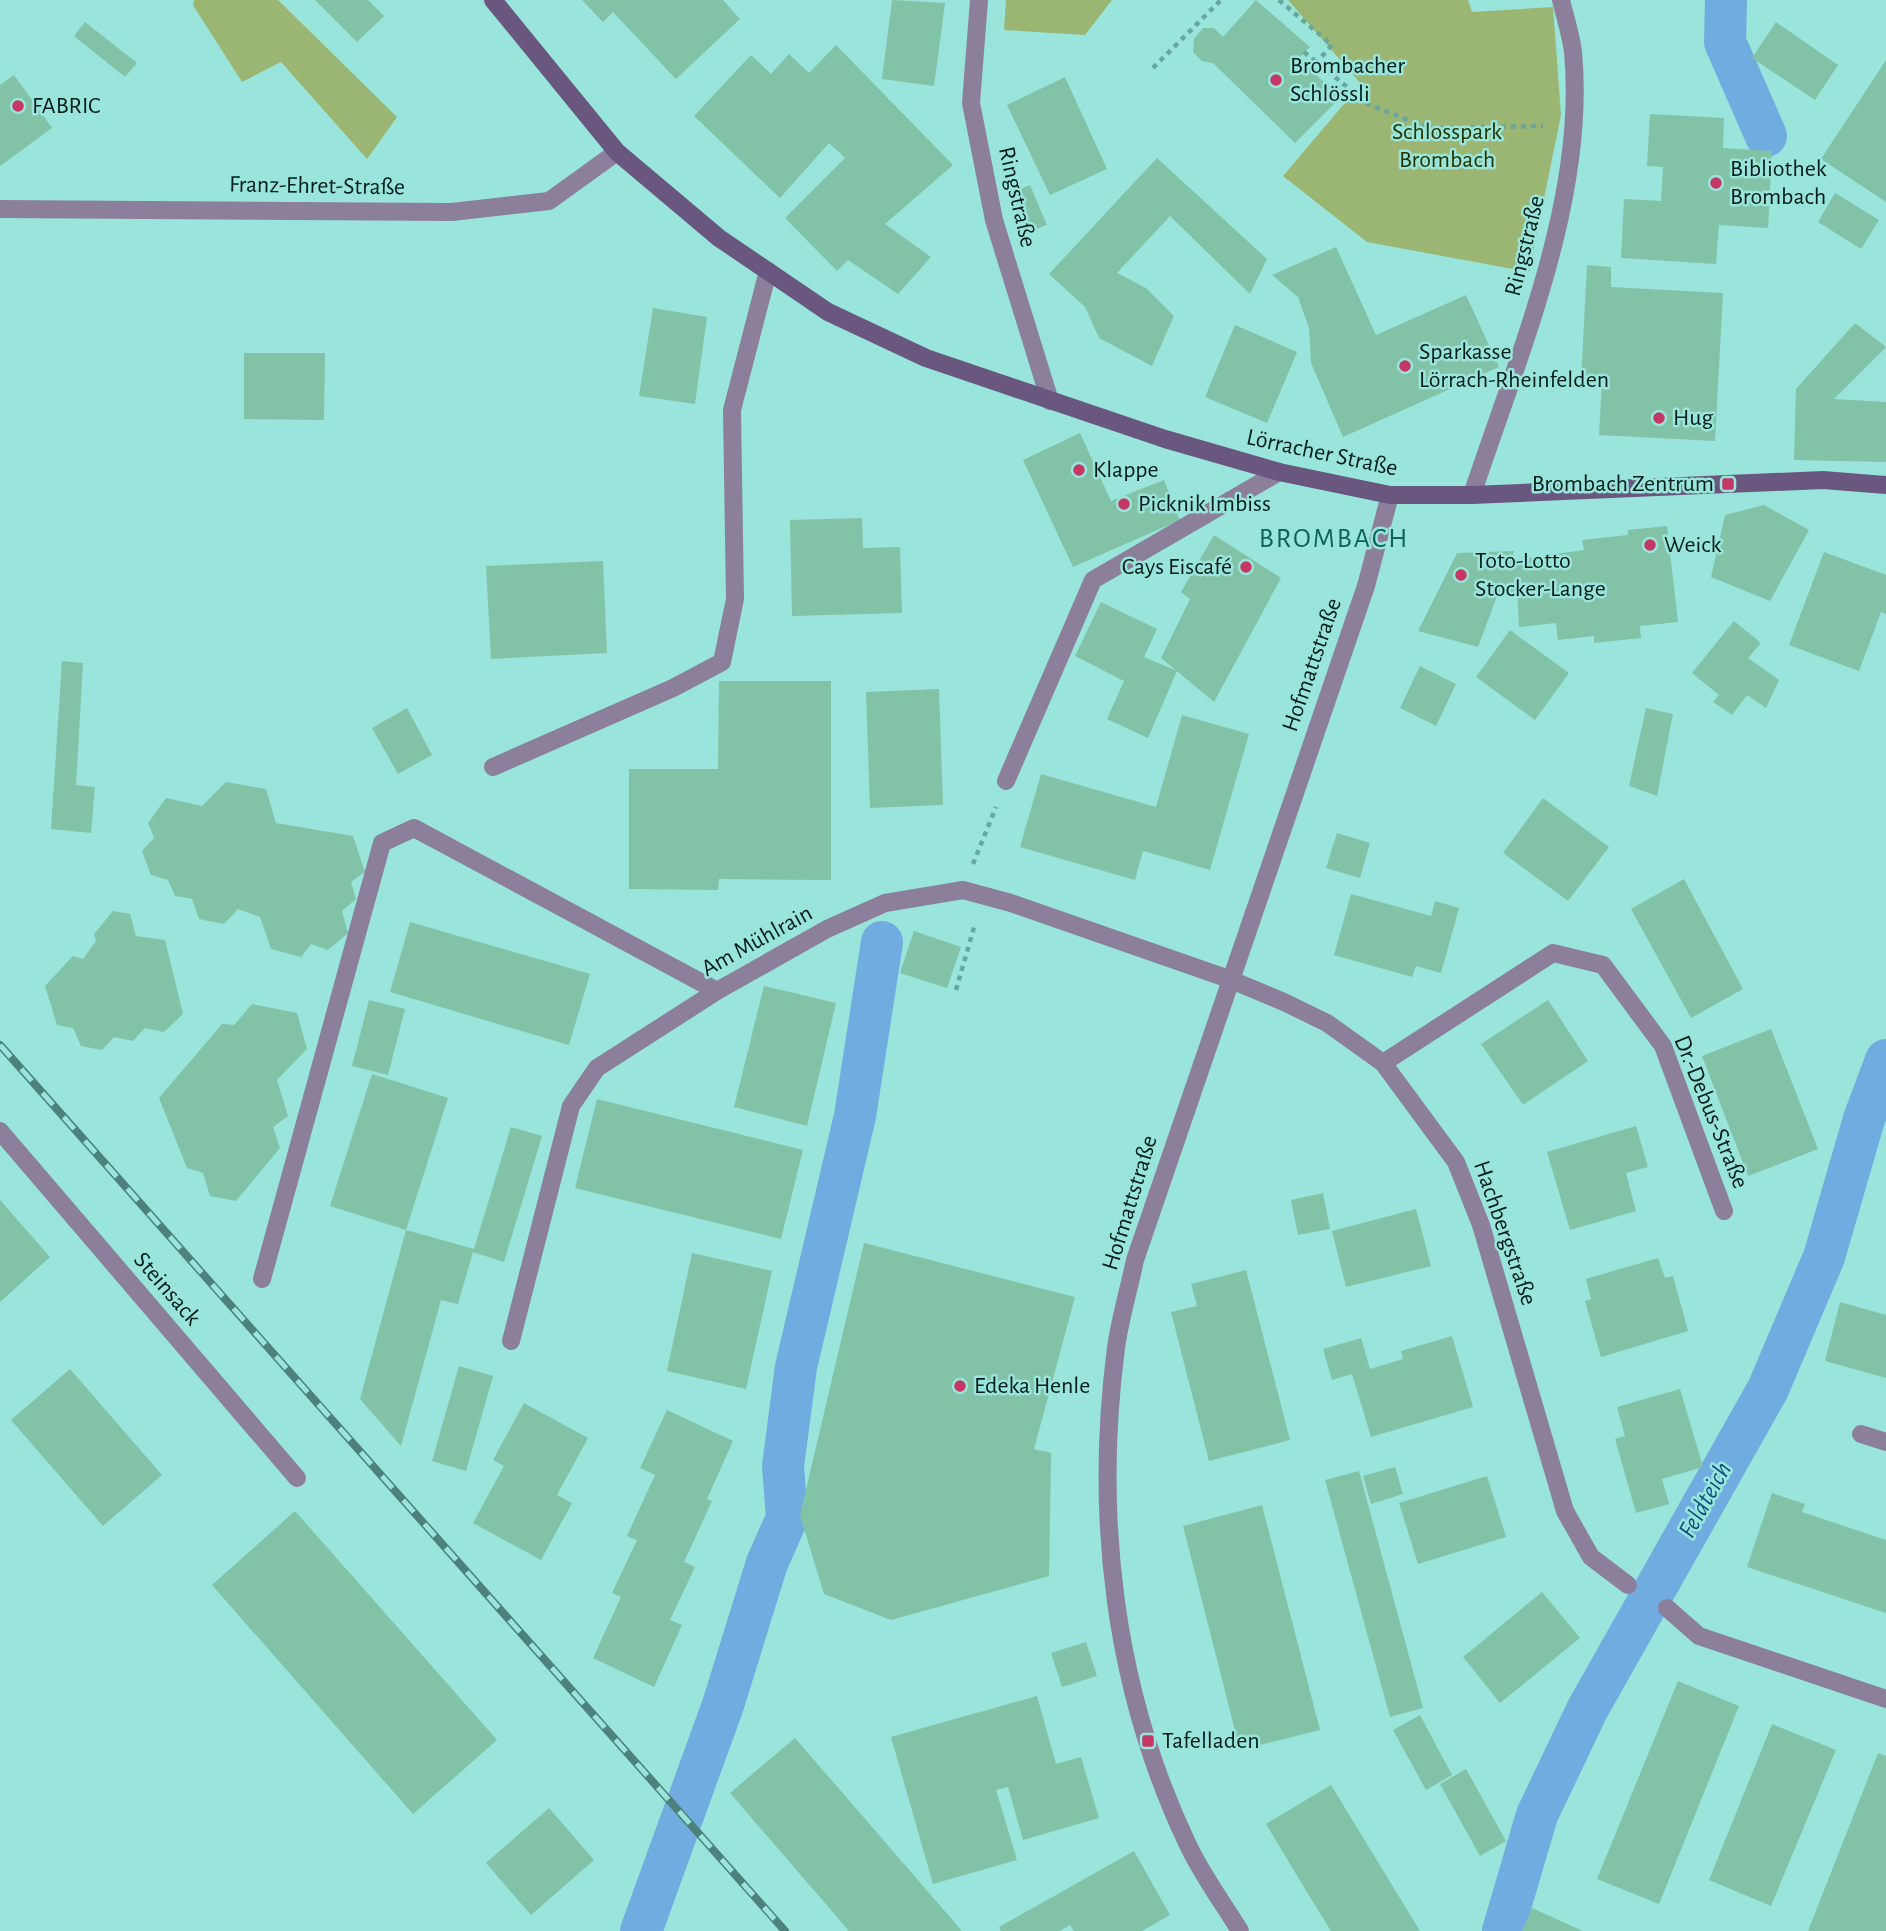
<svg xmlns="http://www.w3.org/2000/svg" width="1886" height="1931" viewBox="0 0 1886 1931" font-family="'Alegreya Sans',sans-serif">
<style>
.green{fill:#9bb573}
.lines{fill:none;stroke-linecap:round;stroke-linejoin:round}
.canal{stroke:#71ace0;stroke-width:42}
.building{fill:#82c2a7}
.path{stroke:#69a69f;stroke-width:4.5;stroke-dasharray:5 5;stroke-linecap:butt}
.service{stroke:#8c7f9b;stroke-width:18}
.minor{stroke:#8c7f9b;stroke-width:18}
.tertiary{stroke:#8c7f9b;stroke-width:18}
.secondary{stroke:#6a577f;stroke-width:18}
.rail-casing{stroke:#4d817b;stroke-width:8}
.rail{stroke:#99e5db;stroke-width:5;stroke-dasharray:16;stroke-linecap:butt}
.poi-dot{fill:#c53764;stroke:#99e5db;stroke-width:2.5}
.labels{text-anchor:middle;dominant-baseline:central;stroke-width:5;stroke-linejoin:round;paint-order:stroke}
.poi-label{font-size:24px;fill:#001d1a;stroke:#99e5db;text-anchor:start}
.park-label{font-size:24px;fill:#243400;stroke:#99e5db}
.street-label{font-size:24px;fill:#001d1a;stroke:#99e5db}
.water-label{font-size:26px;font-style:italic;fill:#0b5181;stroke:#99e5db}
.quarter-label{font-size:28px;letter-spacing:2px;fill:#0b645d;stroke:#99e5db}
</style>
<rect width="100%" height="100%" fill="#99e5db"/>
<g class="green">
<path d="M194,0h84l119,117 -30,42 -86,-97 -39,20 -49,-77z"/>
<path d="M1006,0h106l-27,35 -81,-5z"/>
<path d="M1288,0h180l4,12 81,-5 8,108 -32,157 -162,-30 -84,-66 78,-92z"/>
</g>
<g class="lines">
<g class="canal">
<path d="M1726,0l-1,42 41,94"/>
<path d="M641,1931l82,-226 44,-142 20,-45 -4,-52 13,-99 59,-251 27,-174"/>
<path d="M1503,1931l34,-116 50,-105 181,-321 56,-132 40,-138 22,-59"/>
</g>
</g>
<g class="building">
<path d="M315,0h53l16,16 -27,26z"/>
<path d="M582,0h141l17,19 -64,60 -63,-67 -10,10z"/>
<path d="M892,0l53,3 -11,83 -52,-7z"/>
<path d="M1256,0l54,47 -11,11 41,40 -45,45 -82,-80 -11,-2 -9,-9 1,-13 9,-11h11l9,9z"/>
<path d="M85,22l52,41 -12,14 -51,-41z"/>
<path d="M1776,22l62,43 -23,35 -63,-42z"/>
<path d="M836,45l117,120 -68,59 46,33 -33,37 -50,-34 -11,11 -52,-53 60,-60 -16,-15 -49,55 -86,-82 57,-61 20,19 18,-20 20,19z"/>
<path d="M1886,60v142l-65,-43z"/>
<path d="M14,75l38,53 -52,38v-81z"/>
<path d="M1065,77l42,92 -57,26 -43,-90z"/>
<path d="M1650,114l74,4 -1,30 49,3 -4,77 -49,-3 -3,39 -95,-6 3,-59 37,2 2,-34 -16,-1z"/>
<path d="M1157,158l110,101 -17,35 -80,-78 -53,57 29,15 28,28 -22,50 -53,-28 -14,-31 -36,-33z"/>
<path d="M1030,185l17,40 -19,7 -17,-39z"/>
<path d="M1835,193l44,27 -18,29 -43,-27z"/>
<path d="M1336,247l40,88 90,-40 33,72 -156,70 -32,-74 -2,-35 -11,-31 -26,-22z"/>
<path d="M1587,265l24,2v20l112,6 -8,148 -116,-6 3,-53 -21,-1z"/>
<path d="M653,308l54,9 -12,87 -56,-8z"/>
<path d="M1855,323l31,24 -52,52 52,3v60l-92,-2 2,-71z"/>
<path d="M1235,325l62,27 -30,71 -62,-26z"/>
<path d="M244,353h81l-1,67 -80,-1z"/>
<path d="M1080,433l31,68 53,-21 16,40 -107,47 -50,-107z"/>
<path d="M1764,505l45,25 -39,71 -59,-24 14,-62z"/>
<path d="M862,518l1,30 37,-1 2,66 -110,3 -2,-96z"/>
<path d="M1667,526l11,96 -38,4 1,12 -47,5v-7l-36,4 -2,-17 -37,4 -2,-35 -20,4 -19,51 -60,-16 39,-78 57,-2 -3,9 73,-10 -2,-10 46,-5v-5z"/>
<path d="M1214,535l67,43 -67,124 -53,-44 29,-59 -9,-7z"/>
<path d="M1824,552l62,23v39l-5,-2 -22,59 -70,-26z"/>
<path d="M603,561l4,92 -116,6 -5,-93z"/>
<path d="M1101,602l56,27 -13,28 33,14 -29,67 -41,-19 17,-38 -49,-25z"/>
<path d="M1734,621l27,22 -13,15 31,22 -13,28 -19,-13 -15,20 -19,-13 6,-7 -27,-22z"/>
<path d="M1510,630l59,43 -34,47 -59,-43z"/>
<path d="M62,661l21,2 -7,122 19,2 -4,46 -40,-4z"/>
<path d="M1420,666l36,18 -20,42 -36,-18z"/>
<path d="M719,681h112v199l-112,-1 -1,11 -89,-1v-120h89z"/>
<path d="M939,689l4,116 -73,3 -4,-116z"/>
<path d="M407,708l25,47 -34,19 -26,-46z"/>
<path d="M1646,708l27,6 -16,82 -28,-10z"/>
<path d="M1182,715l67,19 -39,136 -67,-19 -8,29 -115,-33 21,-73 115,33z"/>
<path d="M226,782l40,7 10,34 77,13 12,36 -14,10 5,17 -14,12 6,22 -20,17 -17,-6 -10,13 -30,-8 -11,-32 -22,-8 -14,15 -25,-5 -7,-20 -17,-3 -7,-16 -17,-5 -9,-24 12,-13 -6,-15 18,-25 36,8z"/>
<path d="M1543,798l66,49 -41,54 -65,-48z"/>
<path d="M1337,833l33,10 -10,35 -34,-10z"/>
<path d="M1684,879l59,110 -52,29 -60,-109z"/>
<path d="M1351,894l80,22 4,-15 24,7 -18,65 -25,-7 -4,11 -78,-22z"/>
<path d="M113,911l17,3 6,22 29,4 18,74 -19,18 -19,-4 -12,13 -19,-4 -12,13 -21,-4 -8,-18 -16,-3 -12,-39 28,-30 10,3 13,-18 -2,-7z"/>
<path d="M410,922l180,52 -21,71 -179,-53z"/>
<path d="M914,931l47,16 -14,41 -47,-15z"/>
<path d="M764,986l72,17 -29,123 -73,-19z"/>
<path d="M369,1000l36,9 -17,66 -36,-9z"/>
<path d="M1548,1000l40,61 -65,44 -42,-61z"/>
<path d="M252,1004l45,9 10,36 -30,31 11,36 -15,11 7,21 -44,53 -26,-5 -7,-23 -16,-5 -28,-70 63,-74 12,1z"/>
<path d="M1771,1029l47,120 -70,27 -46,-120z"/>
<path d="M372,1074l76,24 -42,132 -76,-24z"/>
<path d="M597,1099l206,51 -22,89 -206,-51z"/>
<path d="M1636,1126l12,41 -22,6 10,38 -66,19 -23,-78z"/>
<path d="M511,1127l31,9 -38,126 -31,-10 -15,52 -17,-4 -40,146 -41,-47 46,-169 68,19z"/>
<path d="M1323,1193l7,36 -32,6 -7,-35z"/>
<path d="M0,1200l50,57 -50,45z"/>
<path d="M1416,1209l15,57 -85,21 -14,-56z"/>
<path d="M864,1243l211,54 -41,152 17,4 -2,123 -158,44 -67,-26 -24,-79z"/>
<path d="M692,1253l80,18 -26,118 -79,-18z"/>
<path d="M1658,1258l7,20 8,-2 15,55 -87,26 -16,-56 6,-2 -5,-20z"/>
<path d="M1246,1270l44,170 -81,21 -38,-149 26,-6 -6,-22z"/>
<path d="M1840,1302l46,13v63l-61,-17z"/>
<path d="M1452,1336l21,71 -102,30 -19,-63 -20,6 -9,-31 38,-11 9,31 33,-10 -2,-8z"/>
<path d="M459,1366l34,10 -27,95 -34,-10z"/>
<path d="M70,1369l92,106 -59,51 -92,-106z"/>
<path d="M1680,1389l23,78 -41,12 7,25 -33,9 -21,-74 10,-3 -8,-29z"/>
<path d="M524,1403l64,35 -31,57 15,8 -31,57 -68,-37 31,-57 -11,-6z"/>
<path d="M667,1410l66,31 -26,58 5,2 -28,61 11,5 -25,53 12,5 -28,62 -61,-29 28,-61 -9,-4 25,-53 -10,-4 28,-61 -15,-7z"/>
<path d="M1395,1467l8,27 -32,10 -8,-28z"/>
<path d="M1359,1471l64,237 -33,9 -65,-237z"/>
<path d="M1487,1476l19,61 -88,27 -19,-61z"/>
<path d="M1772,1493l33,11 -3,8 84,28v73l-139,-46z"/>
<path d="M1262,1505l58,225 -80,20 -57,-224z"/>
<path d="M295,1511l202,229 -84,74 -201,-229z"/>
<path d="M1542,1592l38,46 -80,65 -37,-46z"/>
<path d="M1086,1642l11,34 -35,11 -11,-34z"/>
<path d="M1678,1681l61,25 -80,198 -62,-25z"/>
<path d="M1037,1696l19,68 25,-7 18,61 -76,22 -15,-53 -12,3 21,70 -84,24 -42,-147z"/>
<path d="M1420,1715l32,60 -26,15 -33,-60z"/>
<path d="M1772,1724l64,26 -65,156 -62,-26z"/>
<path d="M795,1738l167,193h-113l-119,-138z"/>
<path d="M1878,1753l8,3v175h-78z"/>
<path d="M1466,1769l40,72 -26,15 -40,-72z"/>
<path d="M1331,1785l89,146h-89l-26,-42 -39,-65z"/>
<path d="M549,1808l45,52 -63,55 -45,-52z"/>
<path d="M1134,1851l36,64 -28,16h-68l-4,-6 -10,6h-59l-2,-4z"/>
<path d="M1532,1908l51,23h-61z"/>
</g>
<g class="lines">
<g class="path">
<path d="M1279,0l53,45 -15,17"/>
<path d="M1304,52l64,52 60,24 115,-2"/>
<path d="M1153,68l68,-68"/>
<path d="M973,864l23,-57"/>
<path d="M956,990l19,-66"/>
</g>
<g class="service">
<path d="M493,767l180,-79 49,-26 13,-63 -3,-189 36,-139"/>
<path d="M262,1279l120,-436 32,-15 303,163"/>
</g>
<g class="minor">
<path d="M979,0l-8,103 23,117 56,181"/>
<path d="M1472,495c45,-137 115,-296 101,-443 -2,-17 -8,-35 -12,-52"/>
<path d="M1006,781l87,-201 186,-108"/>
<path d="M1383,1063l170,-110 50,12 60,81 61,165"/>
<path d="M0,1131l297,347"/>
<path d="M511,1341l60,-235 26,-38 120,-77 110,-62 58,-26 78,-13 48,13 218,76 55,23 43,21 56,40 73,99 25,63 84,286 26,46 37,28"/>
<path d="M1861,1434l25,8"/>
<path d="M1667,1608l32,28 187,63"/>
<path d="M1240,1931c-17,-28 -38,-56 -52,-86 -74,-155 -94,-328 -72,-497 4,-29 13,-59 19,-88l231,-674 24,-91"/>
</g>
<path class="tertiary" d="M0,209l452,3 97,-11 68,-49"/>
<path class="secondary" d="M493,0l124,152 102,86 109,74 98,46 239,81 114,33 111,23h82l351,-15 63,5"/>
<g class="rail-casing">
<path id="rail" d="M0,1045l785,886"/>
</g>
<use href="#rail" class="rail"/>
</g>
<g class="poi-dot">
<circle cx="1276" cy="80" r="7"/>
<circle cx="18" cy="106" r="7"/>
<circle cx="1716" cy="183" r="7"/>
<circle cx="1405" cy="366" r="7"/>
<circle cx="1659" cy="418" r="7"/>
<circle cx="1079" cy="470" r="7"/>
<rect x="1721" y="477" width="14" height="14" rx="3.5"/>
<circle cx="1124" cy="504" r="7"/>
<circle cx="1650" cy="545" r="7"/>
<circle cx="1246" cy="567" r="7"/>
<circle cx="1461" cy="575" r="7"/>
<circle cx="960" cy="1386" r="7"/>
<rect x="1141" y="1734" width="14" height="14" rx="3.5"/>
</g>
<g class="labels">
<g class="poi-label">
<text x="1290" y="66">Brombacher<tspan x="1290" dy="28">Schlössli</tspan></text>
<text x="32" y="106">FABRIC</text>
<text x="1730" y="169">Bibliothek<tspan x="1730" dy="28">Brombach</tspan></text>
<text x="1419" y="352">Sparkasse<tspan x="1419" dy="28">Lörrach-Rheinfelden</tspan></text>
<text x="1673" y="418">Hug</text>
<text x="1093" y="470">Klappe</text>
<text x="1714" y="484" text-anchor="end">Brombach Zentrum</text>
<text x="1138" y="504">Picknik Imbiss</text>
<text x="1664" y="545">Weick</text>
<text x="1475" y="561">Toto-Lotto<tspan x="1475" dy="28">Stocker-Lange</tspan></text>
<text x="1232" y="567" text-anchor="end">Cays Eiscafé</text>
<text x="974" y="1386">Edeka Henle</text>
<text x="1162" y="1741">Tafelladen</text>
</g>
<g class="park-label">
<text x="1447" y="132">Schlosspark<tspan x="1447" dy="28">Brombach</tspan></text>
</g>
<g class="street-label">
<text transform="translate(317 186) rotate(1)">Franz-Ehret-Straße</text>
<text transform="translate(1017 197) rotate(77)">Ringstraße</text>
<text transform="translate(1525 246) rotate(-76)">Ringstraße</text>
<text transform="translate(1322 453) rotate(12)">Lörracher Straße</text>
<text transform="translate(1312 665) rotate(-71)">Hofmattstraße</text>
<text transform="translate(757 941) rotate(-29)">Am Mühlrain</text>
<text transform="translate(1711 1112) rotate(68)">Dr.-Debus-Straße</text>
<text transform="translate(1130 1203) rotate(-73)">Hofmattstraße</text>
<text transform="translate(1505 1233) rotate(71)">Hachbergstraße</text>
<text transform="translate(167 1289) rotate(49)">Steinsack</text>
</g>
<g class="water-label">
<text transform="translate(1705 1500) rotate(-61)">Feldteich</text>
</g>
<g class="quarter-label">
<text x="1334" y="539">BROMBACH</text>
</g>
</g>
</svg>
